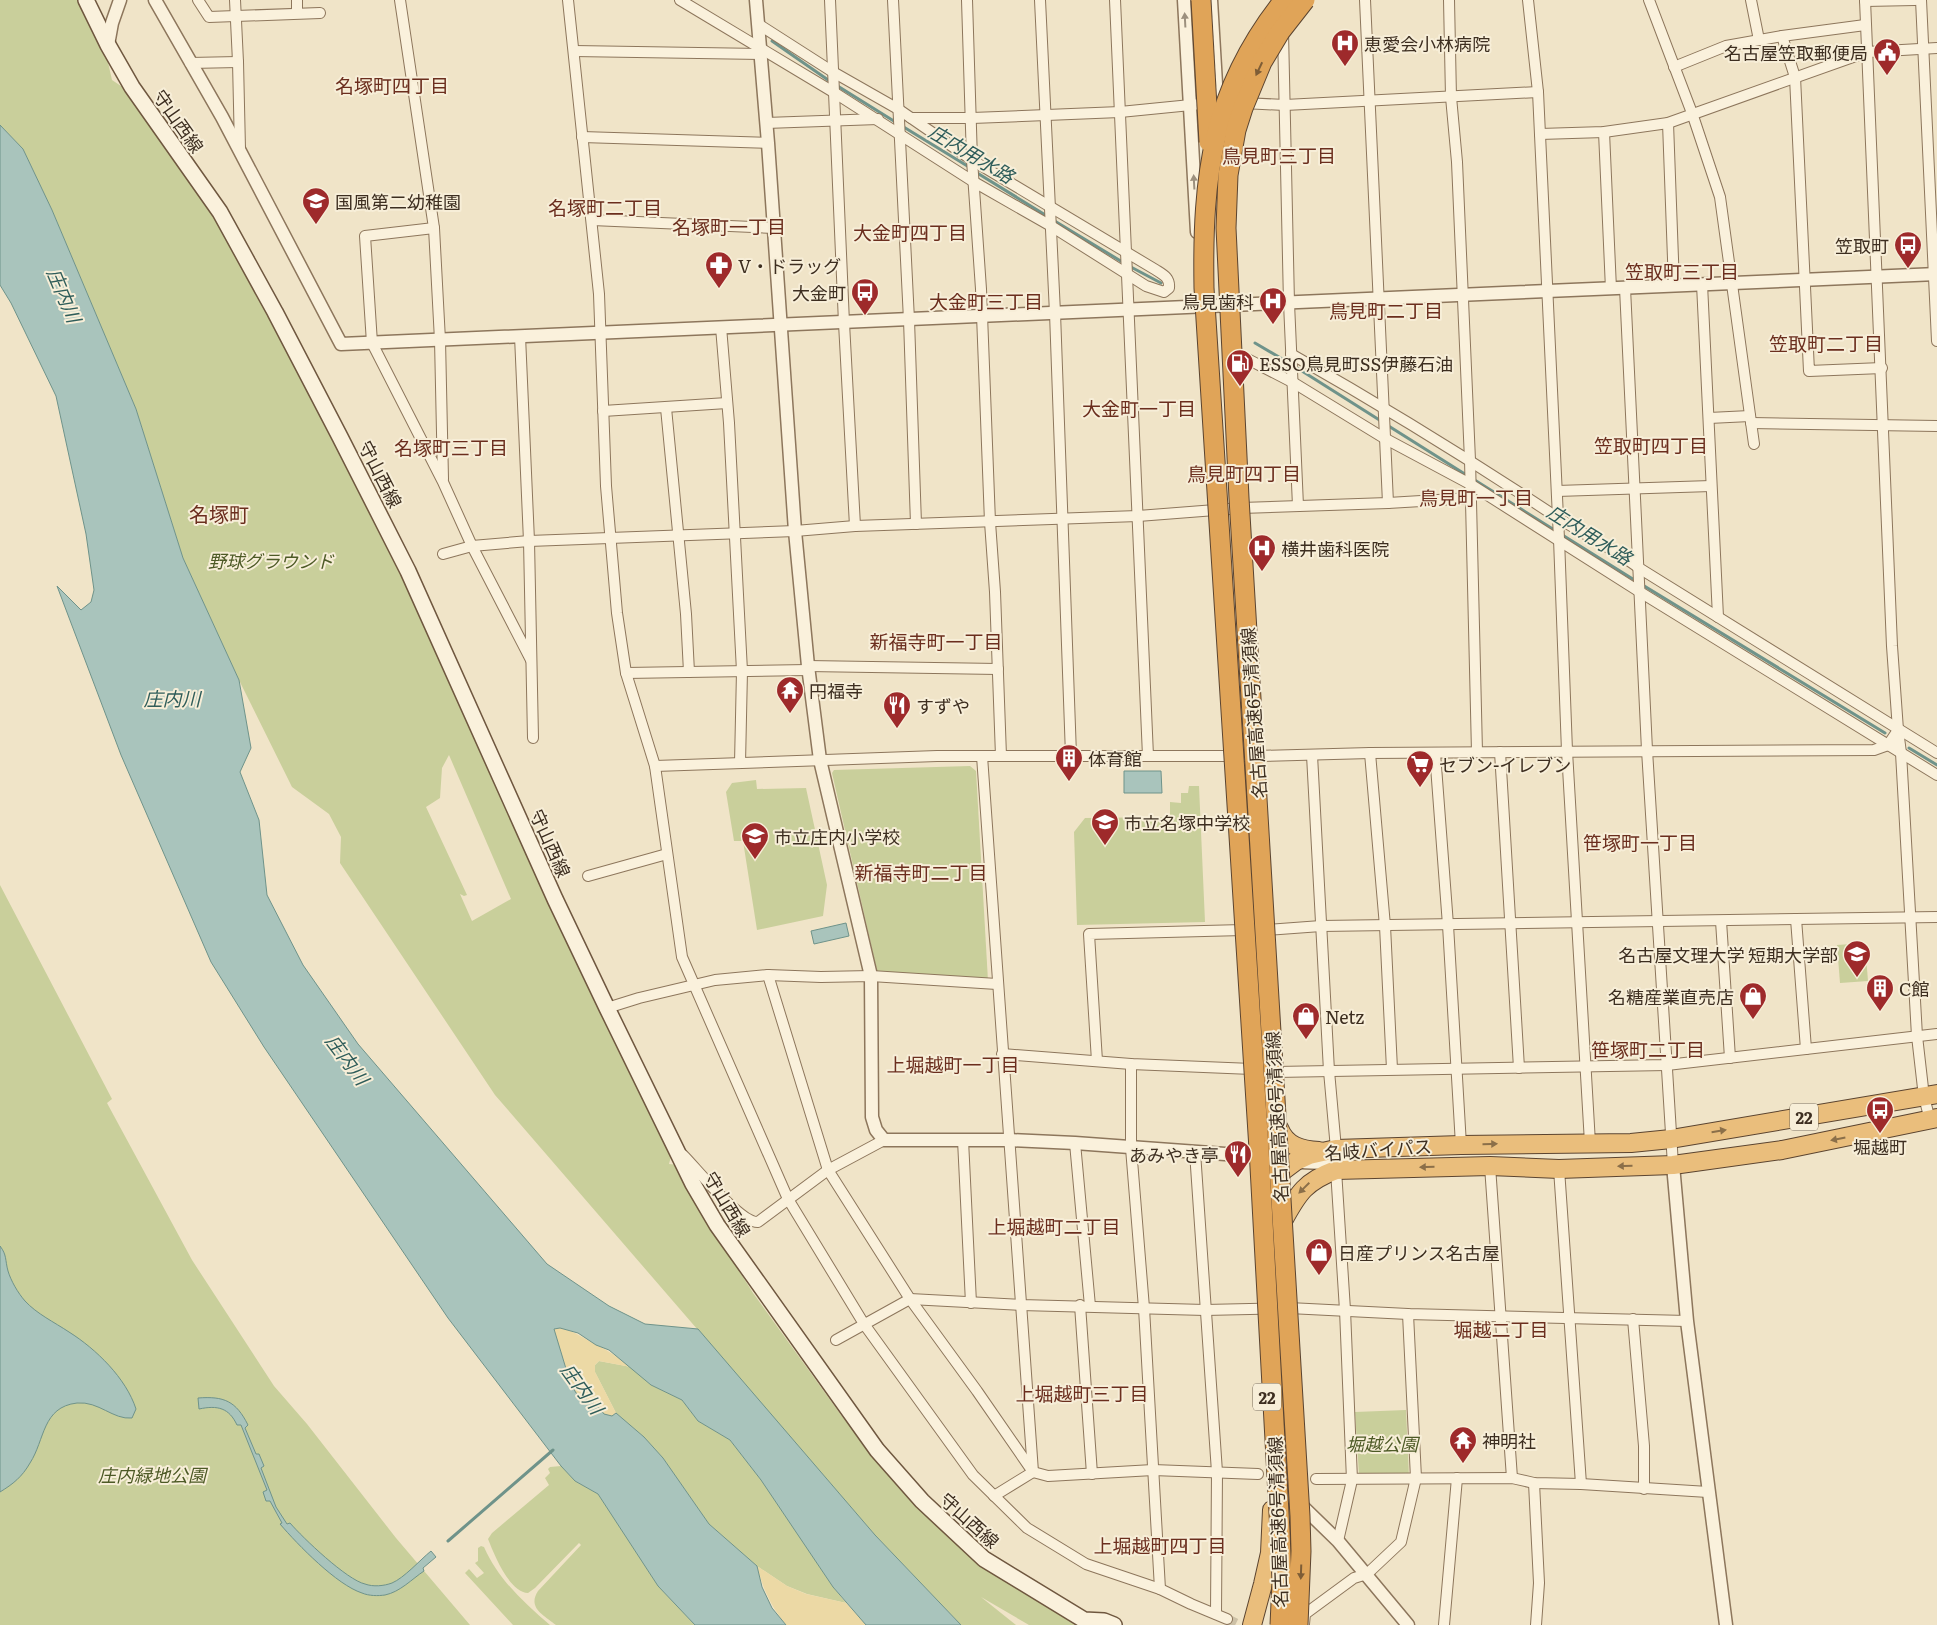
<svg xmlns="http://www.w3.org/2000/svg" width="1937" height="1625" viewBox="0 0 1937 1625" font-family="Literata,'Noto Sans JP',serif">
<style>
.green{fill:#c9cf9b;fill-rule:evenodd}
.sand{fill:#ecd9a5}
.water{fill:#a9c4bc;stroke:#6f938a}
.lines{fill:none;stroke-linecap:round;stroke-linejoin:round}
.stream{stroke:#6f938a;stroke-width:3}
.minor-tunnel{stroke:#ccc0a6;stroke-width:10;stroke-dasharray:10 5;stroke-linecap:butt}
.minor-casing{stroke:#8d765c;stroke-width:12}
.tertiary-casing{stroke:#8d765c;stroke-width:15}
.secondary-casing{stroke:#6f573f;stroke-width:18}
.trunk-casing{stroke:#5b4430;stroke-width:20}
.minor{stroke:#faf1dc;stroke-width:10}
.tertiary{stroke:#faf1dc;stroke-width:12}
.secondary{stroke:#faf1dc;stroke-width:15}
.trunk{stroke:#eabe7c;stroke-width:18}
.motorway-bridge-casing{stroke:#5b4430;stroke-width:21;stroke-linecap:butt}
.motorway-bridge{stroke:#e0a458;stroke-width:19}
.oneway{fill:#9c907e}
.oneway2{fill:#7e5d36}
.oneway3{fill:#8b6f49}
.labels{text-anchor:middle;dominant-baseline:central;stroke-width:4;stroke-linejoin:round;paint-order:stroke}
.shield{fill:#f7eed8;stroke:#756857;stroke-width:1}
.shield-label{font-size:16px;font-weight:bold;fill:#3d2e20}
.poi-label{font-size:18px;fill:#3d2e20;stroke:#f7eed8;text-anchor:start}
.street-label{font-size:18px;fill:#3d2e20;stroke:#f7eed8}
.park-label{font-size:18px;font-style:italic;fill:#4d5a26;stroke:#f7eed8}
.neighbourhood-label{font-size:19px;fill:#6b2e1e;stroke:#f7eed8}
.water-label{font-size:19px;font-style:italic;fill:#2f5d5a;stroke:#f7eed8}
.quarter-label{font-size:20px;fill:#6b2e1e;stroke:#f7eed8}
</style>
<rect width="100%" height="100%" fill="#f0e4c8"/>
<g class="green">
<path d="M0,0h77l30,58 5,22 9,6 -1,-20 100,146 168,318 286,615 -5,19 9,1 22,43 53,85 88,122 61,75 65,62 67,47 45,26h-50l-48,-28 35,28h-55l-86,-90 -380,-440 -155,-232 1,-26 -12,-23 -37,-27 -53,-107 -56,-122 -47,-149 -84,-199 -29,-61 -23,-24zM449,755l62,144 -39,22 -12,-27 4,2 3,-1 -41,-88 14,-9 2,-30z"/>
<path d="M970,766l6,5 12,210 -110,-6 -46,-202 2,-3z"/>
<path d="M756,780l1,9 49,-1 21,97 -4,31 -66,14 -14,-89h-9l-8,-49 6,-9z"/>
<path d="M1189,786h10l6,136 -128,3 -3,-93 11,-14 85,-1v-15l11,1v-10h7z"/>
<path d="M0,885l112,214 -5,4 85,157 82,126 33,38 89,114 74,87h-470z"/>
<path d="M1865,943l3,38 -28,2 -3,-38z"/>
<path d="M599,1361l32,6 20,18 31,15 16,21 32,19 31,40 72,107 13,16 -39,-9 -20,-8 -30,-20 -48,-42 -46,-66 -19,-21 -28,-24 -21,-41v-7z"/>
<path d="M1406,1410l3,67 -50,-2 -4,-63z"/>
<path d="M561,1466l14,15 23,13 60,92 37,39h-139c-12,-10 -29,-17 -18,-34l43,-46 -2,-2 -44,45 -7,5c-19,-1 -34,-39 -40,-54l4,-6 57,-48 -4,-7 5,-5 -2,-4 2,-2z"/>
<path d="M481,1546l3,1c14,32 40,56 66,78h-37l-48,-52 4,-4 8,9 7,-5 -9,-10 3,-2v-13z"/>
</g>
<g class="sand">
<path d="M560,1328c15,3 24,11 37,17 12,6 22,13 34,22l-32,-6 -4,4v7l21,41 -4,3 -8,-2 -7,-9 -21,-12 -6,-10 -16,-54z"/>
<path d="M757,1566l30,20 19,8 40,9 20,22h-80c-15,-19 -23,-36 -29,-59z"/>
</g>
<g class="water">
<path d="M0,125l23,24 29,61 84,199 47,149 56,122 12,68 -11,24 19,48 8,75 36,70 55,79 189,220 62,42 36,18 53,5 177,206 86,90h-95l-33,-38 -72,-107 -31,-40 -32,-19 -16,-21 -31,-15 -42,-35 -13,-5 -18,-12 -18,-5 -6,1 16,53 6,11 21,12 7,9 8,2 4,-3 28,24 19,21 46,66 48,42 5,21 10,21 14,17h-91l-37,-39 -60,-92 -23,-13 -14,-15 -113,-148 -184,-271 -53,-85 -90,-207 -64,-169 24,24 10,-8 3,-12 -8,-56 -30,-138 -45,-93 -11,-18z"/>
<path d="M1124,771h37l1,22h-38z"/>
<path d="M846,923l3,13 -35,8 -3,-13z"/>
<path d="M0,1246c7,9 5,14 8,25 3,10 10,22 17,30 12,13 29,21 44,31 27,17 57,46 67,77l-4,9c-19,2 -33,-17 -55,-15 -35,4 -32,37 -47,60 -8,14 -17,21 -30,29z"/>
<path d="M198,1398c26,-2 38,3 50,27l-3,3 11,26h3l5,12 -3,2 15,39 11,17 3,-1c13,15 57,57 75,61 8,3 19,2 27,-1 12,-5 28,-23 39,-32l5,6 -13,11 1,3c-12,8 -24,21 -39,24 -7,1 -16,1 -23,-2 -25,-8 -64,-48 -82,-69l2,-1 -12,-22h-4l-3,-9 4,-2 -26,-65h-4c-8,-17 -19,-20 -38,-16z"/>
</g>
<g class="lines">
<g class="stream">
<path d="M772,41l59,41"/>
<path d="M836,85l61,38"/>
<path d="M902,126l67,41"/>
<path d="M974,171l73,45"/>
<path d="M1053,220l71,43"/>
<path d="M1129,266l32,17"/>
<path d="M1255,343l34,20"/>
<path d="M1294,366l87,55"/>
<path d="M1387,425l81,51"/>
<path d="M1473,479l163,102"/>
<path d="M1641,584l244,149"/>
<path d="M1909,748l28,17"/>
<path d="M448,1541l105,-91"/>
</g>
<path class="minor-tunnel" d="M1227,1619l12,6"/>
<g class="minor-casing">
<g id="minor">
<path d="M198,0l11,17 111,-4"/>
<path d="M235,0l3,62 2,87"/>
<path d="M297,0v13"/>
<path d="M400,0l34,228 6,112 3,139"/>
<path d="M568,0l31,294 7,192 11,127 9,60 29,93 27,191 106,242 76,125 109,151 54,53 59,36 74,25 31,15 36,15"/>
<path d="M680,0l155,93 139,89 77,44 95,60 18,6 5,-4c1,-10 -5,-13 -13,-18l-184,-110 -74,-51 -65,-37 -75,-48"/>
<path d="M830,0l14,323 11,203"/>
<path d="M893,0l16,320 7,204"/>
<path d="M967,0l5,160 9,129 9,233 5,70 6,164"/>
<path d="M1040,0l15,313 16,442"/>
<path d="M1115,0l33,756"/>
<path d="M1365,0l23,503"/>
<path d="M1449,0l2,97 6,65 13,298 7,292"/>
<path d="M1528,0l10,92 21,447 8,212 23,392"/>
<path d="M1649,0l43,113 28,84 34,247"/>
<path d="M1751,0l8,40"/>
<path d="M1865,0l27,646 6,84 3,23 16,283 7,61 6,23"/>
<path d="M1921,0l16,341"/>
<path d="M1865,1l50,-1"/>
<path d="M1283,32l6,271 9,203"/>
<path d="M1782,36l13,41 14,294 73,-3"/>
<path d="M574,51l187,3"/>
<path d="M190,63l48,-1"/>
<path d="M1674,67l52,-21 56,-10 83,-11"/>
<path d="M1243,103l42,2 253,-13"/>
<path d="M911,118h61l148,-6 91,-9"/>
<path d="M766,123l112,-4"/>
<path d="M1668,123l6,163"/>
<path d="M1604,132l7,157"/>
<path d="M1540,134l64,-2 64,-9 199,-71 70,-4"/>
<path d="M582,137l186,6"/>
<path d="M592,220l182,8"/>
<path d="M434,228l-69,8 7,107 71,139 29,64 59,114"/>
<path d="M1702,284l16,333"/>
<path d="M1625,288l22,462 26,415"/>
<path d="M721,327l8,96 13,248 -2,92"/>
<path d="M520,336l9,205 4,197"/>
<path d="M1232,351l62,32 90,55 86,46 170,108 297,183"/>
<path d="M1291,354c90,51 178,105 264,162 28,18 58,32 84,52l298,185"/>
<path d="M666,408l20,206 3,58"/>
<path d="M603,411l124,-8"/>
<path d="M1709,418l41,-2"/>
<path d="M1751,423l186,3"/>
<path d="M1557,491l154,-5"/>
<path d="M443,554l29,-8 57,-5 266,-10 60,-5 283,-10 103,-8 147,-5 83,-5"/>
<path d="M808,666l190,3"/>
<path d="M626,673l182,-3"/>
<path d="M1500,752l19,316"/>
<path d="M1370,753l15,173 7,143"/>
<path d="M1435,753l13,172 13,220"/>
<path d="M1312,755l17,316 7,78"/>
<path d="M982,756l51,716 -39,24"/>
<path d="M655,766l282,-10h321l112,-3 504,-3 14,-5 10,-15"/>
<path d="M588,876l79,-22"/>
<path d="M1796,919l10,130"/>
<path d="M1721,921l9,137"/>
<path d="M1267,930l54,-4 616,-9"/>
<path d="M768,975l60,195 82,129 67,92 56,81 15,4 105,-6 105,4"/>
<path d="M607,1008l32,-10 76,-18 53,-5 53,2 50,-1 126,8"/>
<path d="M1002,1054l129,10 121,5"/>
<path d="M1097,1061l-8,-127 154,-4"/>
<path d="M1131,1064v84l13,160 16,281"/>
<path d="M1276,1072l391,-7 270,-31"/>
<path d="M963,1140l8,163"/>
<path d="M1075,1143l15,163"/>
<path d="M1195,1152l22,320 -1,142"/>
<path d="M683,1155c14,14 57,68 75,67l70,-52 56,-30"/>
<path d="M1490,1166l22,312"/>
<path d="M1559,1169l22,315"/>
<path d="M1336,1170l9,140 7,170 -14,61"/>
<path d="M1080,1305l12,169"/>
<path d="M1633,1319l11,127v43"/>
<path d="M836,1340l74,-41 111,6 184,5 84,-2 119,6 279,7"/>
<path d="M1316,1479l196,-1 22,5 47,1 127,8"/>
<path d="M1534,1483l5,100 -3,42"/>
<path d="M1304,1624l1,-10 49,-36 13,-4 34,-32 15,-64 -8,-164"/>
<path d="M1444,1625l13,-147"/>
</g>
</g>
<g class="tertiary-casing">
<g id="tertiary">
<path d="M155,0l67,117 119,227 1596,-70"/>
<path d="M756,0l12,143 27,388 13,135 12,94 51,216 1,141 4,13 8,10h124l67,3 191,14"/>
<path d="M1184,0l13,232"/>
<path d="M1211,0l7,117"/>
<path d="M108,45l4,-22 8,-23"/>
<path d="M1300,1162l48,2"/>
<path d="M1673,1165l14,156 39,304"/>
<path d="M1297,1501l41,40 70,84"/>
</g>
</g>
<g class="secondary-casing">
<path id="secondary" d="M86,0l22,45 24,42 88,125 55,100 65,125 68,134 147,328 52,109 86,176 24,41 160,225 45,51 62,58 100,61 20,1 10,4"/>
</g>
<g class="trunk-casing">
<g id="trunk">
<path d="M1279,1128c7,18 22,22 40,23"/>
<path d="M1272,1182l8,-9 16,-12 13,-6 27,-6 125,-4 170,-2 40,-4 266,-45"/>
<path d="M1283,1221c15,-28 23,-40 53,-51l154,-4 69,3 114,-4 109,-15 155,-32"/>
<path d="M1252,1625l11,-41 7,-31 2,-43"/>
</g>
</g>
<use href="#minor" class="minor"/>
<use href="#tertiary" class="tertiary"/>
<use href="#secondary" class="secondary"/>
<use href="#trunk" class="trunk"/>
<g class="motorway-bridge-casing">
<g id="motorway-bridge">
<path d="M1201,0l8,142"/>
<path d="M1280,1625l2,-44 -2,-50 -21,-382 -55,-861c-2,-112 8,-198 80,-288"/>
<path d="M1298,1625l3,-74 -1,-35 -61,-1018 -13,-270 2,-53 8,-45 7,-22 19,-46 18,-30 25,-32"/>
</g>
</g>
<use href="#motorway-bridge" class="motorway-bridge"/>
</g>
<defs><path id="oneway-solid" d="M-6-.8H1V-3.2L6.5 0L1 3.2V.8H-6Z" transform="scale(1.25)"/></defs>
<g class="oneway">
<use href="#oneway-solid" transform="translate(1185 20) rotate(-93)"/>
<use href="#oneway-solid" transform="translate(1194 182) rotate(-93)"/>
</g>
<g class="oneway2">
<use href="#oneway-solid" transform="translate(1259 69) rotate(115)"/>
<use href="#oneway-solid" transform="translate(1301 1572) rotate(92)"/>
</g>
<g class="oneway3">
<use href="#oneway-solid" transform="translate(1719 1131) rotate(-9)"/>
<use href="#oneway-solid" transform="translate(1838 1139) rotate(169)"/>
<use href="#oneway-solid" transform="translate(1490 1144) rotate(-1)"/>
<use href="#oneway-solid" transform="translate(1625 1166) rotate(178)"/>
<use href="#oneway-solid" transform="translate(1427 1167) rotate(179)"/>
<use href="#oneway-solid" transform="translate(1304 1188) rotate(135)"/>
</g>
<defs>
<g id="hospital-pin" transform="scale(1.4375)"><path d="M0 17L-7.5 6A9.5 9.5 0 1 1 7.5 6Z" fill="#9e2a2b" stroke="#f7eed8"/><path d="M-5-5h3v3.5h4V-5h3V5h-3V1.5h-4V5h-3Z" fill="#fff"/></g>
<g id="civic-pin" transform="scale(1.4375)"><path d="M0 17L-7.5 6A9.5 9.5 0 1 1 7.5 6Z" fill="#9e2a2b" stroke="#f7eed8"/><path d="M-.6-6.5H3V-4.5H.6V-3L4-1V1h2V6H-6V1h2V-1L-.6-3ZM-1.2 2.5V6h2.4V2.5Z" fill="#fff"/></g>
<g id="school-pin" transform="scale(1.4375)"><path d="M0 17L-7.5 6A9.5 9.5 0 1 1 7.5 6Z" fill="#9e2a2b" stroke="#f7eed8"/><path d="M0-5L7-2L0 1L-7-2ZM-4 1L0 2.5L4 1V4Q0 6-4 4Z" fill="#fff"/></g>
<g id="bus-pin" transform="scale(1.4375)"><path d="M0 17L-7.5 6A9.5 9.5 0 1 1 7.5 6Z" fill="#9e2a2b" stroke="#f7eed8"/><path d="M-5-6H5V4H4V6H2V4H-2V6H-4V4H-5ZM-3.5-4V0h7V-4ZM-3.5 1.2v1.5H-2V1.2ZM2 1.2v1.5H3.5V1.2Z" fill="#fff"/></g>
<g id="pharmacy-pin" transform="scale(1.4375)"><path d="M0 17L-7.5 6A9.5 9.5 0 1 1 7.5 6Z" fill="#9e2a2b" stroke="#f7eed8"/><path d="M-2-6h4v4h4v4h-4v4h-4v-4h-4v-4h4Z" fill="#fff"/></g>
<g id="fuel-pin" transform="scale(1.4375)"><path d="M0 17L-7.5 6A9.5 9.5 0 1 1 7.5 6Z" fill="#9e2a2b" stroke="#f7eed8"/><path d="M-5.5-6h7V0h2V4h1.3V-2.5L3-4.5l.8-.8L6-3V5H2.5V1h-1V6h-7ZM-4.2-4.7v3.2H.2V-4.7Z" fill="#fff"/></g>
<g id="temple-pin" transform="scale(1.4375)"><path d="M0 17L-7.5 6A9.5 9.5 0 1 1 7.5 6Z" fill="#9e2a2b" stroke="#f7eed8"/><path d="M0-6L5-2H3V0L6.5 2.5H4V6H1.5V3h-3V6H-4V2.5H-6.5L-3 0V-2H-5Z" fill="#fff"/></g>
<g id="restaurant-pin" transform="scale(1.4375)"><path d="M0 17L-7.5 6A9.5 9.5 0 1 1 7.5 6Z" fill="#9e2a2b" stroke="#f7eed8"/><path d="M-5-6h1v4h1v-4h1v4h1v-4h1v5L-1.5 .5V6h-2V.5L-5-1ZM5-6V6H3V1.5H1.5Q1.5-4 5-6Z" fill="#fff"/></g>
<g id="building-pin" transform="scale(1.4375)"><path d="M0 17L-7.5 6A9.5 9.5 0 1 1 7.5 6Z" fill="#9e2a2b" stroke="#f7eed8"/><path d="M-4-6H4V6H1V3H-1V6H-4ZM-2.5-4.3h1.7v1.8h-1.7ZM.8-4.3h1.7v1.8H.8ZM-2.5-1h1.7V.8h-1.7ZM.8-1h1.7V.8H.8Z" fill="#fff"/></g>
<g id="supermarket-pin" transform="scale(1.4375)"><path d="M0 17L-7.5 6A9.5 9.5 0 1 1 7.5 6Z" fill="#9e2a2b" stroke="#f7eed8"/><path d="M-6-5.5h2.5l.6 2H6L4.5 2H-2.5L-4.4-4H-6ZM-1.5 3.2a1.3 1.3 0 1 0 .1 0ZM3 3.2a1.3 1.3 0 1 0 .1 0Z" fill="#fff"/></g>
<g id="university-pin" transform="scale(1.4375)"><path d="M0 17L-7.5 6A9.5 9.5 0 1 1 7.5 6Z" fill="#9e2a2b" stroke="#f7eed8"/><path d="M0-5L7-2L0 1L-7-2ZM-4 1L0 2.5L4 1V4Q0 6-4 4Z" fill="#fff"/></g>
<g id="shop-pin" transform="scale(1.4375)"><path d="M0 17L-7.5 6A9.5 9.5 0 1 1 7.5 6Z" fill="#9e2a2b" stroke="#f7eed8"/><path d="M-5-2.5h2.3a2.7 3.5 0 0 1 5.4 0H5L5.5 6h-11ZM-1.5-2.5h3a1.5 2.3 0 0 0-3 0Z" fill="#fff"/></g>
</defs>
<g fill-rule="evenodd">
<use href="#hospital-pin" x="1345" y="43"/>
<use href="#civic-pin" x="1887" y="52"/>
<use href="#school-pin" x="316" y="201"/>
<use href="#bus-pin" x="1908" y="245"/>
<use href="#pharmacy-pin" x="719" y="265"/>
<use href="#bus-pin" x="865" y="292"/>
<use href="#hospital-pin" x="1273" y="301"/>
<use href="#fuel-pin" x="1240" y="363"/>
<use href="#hospital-pin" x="1262" y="548"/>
<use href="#temple-pin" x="790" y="690"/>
<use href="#restaurant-pin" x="897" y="705"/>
<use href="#building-pin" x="1069" y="758"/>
<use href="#supermarket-pin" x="1420" y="764"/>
<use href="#school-pin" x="1105" y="822"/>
<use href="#school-pin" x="755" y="836"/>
<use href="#university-pin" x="1857" y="954"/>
<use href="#building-pin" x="1880" y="988"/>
<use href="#shop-pin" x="1753" y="996"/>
<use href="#shop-pin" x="1306" y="1016"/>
<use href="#bus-pin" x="1880" y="1110"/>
<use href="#restaurant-pin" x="1238" y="1154"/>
<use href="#shop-pin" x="1319" y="1252"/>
<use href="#temple-pin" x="1463" y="1440"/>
</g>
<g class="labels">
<g class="shield">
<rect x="1790" y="1103.5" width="28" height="27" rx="4"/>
<rect x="1253" y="1383.5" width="28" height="27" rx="4"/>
</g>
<g class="shield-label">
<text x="1804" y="1117">22</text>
<text x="1267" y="1397">22</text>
</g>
<g class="poi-label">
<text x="1364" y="43">恵愛会小林病院</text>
<text x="1868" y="52" text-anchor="end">名古屋笠取郵便局</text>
<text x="335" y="201">国風第二幼稚園</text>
<text x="1889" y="245" text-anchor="end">笠取町</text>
<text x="738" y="265">V・ドラッグ</text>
<text x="846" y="292" text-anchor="end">大金町</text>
<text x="1254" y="301" text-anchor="end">鳥見歯科</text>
<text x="1259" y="363">ESSO鳥見町SS伊藤石油</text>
<text x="1281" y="548">横井歯科医院</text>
<text x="809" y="690">円福寺</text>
<text x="916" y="705">すずや</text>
<text x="1088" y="758">体育館</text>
<text x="1439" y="764">セブン-イレブン</text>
<text x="1124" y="822">市立名塚中学校</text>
<text x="774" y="836">市立庄内小学校</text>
<text x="1838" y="954" text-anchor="end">名古屋文理大学 短期大学部</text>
<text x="1899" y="988">C館</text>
<text x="1734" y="996" text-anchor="end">名糖産業直売店</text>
<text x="1325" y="1016">Netz</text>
<text x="1880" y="1146" text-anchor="middle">堀越町</text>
<text x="1219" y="1154" text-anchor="end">あみやき亭</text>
<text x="1338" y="1252">日産プリンス名古屋</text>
<text x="1482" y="1440">神明社</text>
</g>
<g class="street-label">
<text transform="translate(179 121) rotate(55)">守山西線</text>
<text transform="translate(381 474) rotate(63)">守山西線</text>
<text transform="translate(1253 713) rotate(-94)">名古屋高速6号清須線</text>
<text transform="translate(551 843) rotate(66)">守山西線</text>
<text transform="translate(1276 1117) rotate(-93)">名古屋高速6号清須線</text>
<text transform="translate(1378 1149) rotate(-4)">名岐バイパス</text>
<text transform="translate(728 1204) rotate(59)">守山西線</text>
<text transform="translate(970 1520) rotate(42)">守山西線</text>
<text transform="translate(1277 1522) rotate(-92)">名古屋高速6号清須線</text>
</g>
<g class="park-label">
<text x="271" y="560">野球グラウンド</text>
<text x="1382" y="1443">堀越公園</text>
<text x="152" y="1474">庄内緑地公園</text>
</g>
<g class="neighbourhood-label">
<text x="392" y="85">名塚町四丁目</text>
<text x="1279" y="155">鳥見町三丁目</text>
<text x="605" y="207">名塚町二丁目</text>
<text x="729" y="226">名塚町一丁目</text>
<text x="910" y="232">大金町四丁目</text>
<text x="1682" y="271">笠取町三丁目</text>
<text x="986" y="301">大金町三丁目</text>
<text x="1386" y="310">鳥見町二丁目</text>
<text x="1826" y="343">笠取町二丁目</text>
<text x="1139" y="408">大金町一丁目</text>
<text x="1651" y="445">笠取町四丁目</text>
<text x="451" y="447">名塚町三丁目</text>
<text x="1244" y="473">鳥見町四丁目</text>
<text x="1476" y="497">鳥見町一丁目</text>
<text x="936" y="641">新福寺町一丁目</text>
<text x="1640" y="842">笹塚町一丁目</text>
<text x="921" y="872">新福寺町二丁目</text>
<text x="1648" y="1049">笹塚町二丁目</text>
<text x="953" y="1064">上堀越町一丁目</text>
<text x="1054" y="1226">上堀越町二丁目</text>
<text x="1501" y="1329">堀越二丁目</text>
<text x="1082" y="1393">上堀越町三丁目</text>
<text x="1160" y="1545">上堀越町四丁目</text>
</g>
<g class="water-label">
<text transform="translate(972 153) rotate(31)">庄内用水路</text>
<text transform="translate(65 295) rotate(67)">庄内川</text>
<text transform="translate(1590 534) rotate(32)">庄内用水路</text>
<text x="172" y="698">庄内川</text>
<text transform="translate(348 1059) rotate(53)">庄内川</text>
<text transform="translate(583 1388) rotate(54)">庄内川</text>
</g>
<g class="quarter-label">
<text x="219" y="513">名塚町</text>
</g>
</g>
</svg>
